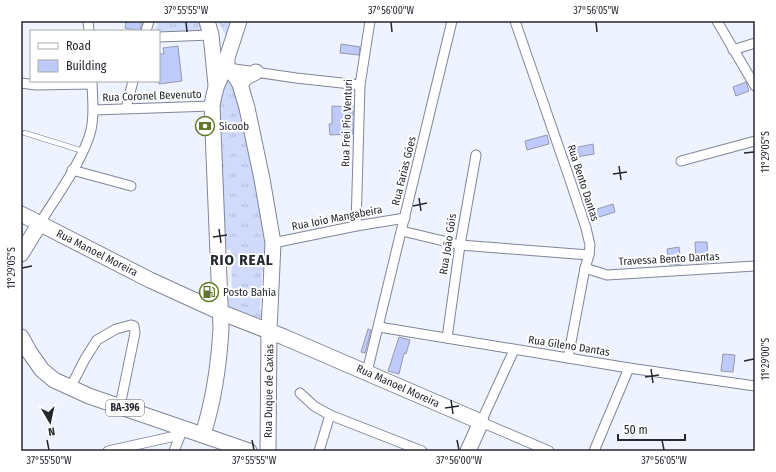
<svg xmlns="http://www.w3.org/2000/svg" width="776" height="472" viewBox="0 0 776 472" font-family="'Fira Sans Condensed',sans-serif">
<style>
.grass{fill:url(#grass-tufts)}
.building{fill:#bdcafa;stroke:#959aad}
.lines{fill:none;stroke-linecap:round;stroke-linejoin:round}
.lane-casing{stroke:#808698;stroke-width:6}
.street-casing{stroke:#808698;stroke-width:11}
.primary-casing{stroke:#808698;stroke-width:17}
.lane{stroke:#fff;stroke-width:4.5}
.street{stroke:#fff;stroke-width:9}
.primary{stroke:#fff;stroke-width:15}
.ticks{fill:none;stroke:#262830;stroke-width:1.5}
.labels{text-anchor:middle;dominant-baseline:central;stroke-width:4;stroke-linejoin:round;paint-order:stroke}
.shield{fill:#fff;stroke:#67686e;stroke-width:1}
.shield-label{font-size:10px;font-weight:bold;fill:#262830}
.street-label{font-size:11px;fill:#262830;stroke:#fff}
.poi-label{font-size:11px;fill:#262830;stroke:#fff;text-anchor:start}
.district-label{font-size:15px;font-weight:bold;letter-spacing:1px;fill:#262830;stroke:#fff}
.neatline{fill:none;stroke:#262830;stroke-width:1.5}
.ticks-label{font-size:10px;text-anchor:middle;fill:#262830}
</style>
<defs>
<pattern id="grass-tufts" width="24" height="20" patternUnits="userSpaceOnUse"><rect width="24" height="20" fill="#d0dafb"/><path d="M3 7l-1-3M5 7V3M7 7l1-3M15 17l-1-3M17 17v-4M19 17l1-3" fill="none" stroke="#b2bbd7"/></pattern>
</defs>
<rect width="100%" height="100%" fill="#eff3ff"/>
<g class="grass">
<path d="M158,21h44l2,9 -45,3v-2l-3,-2z"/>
<path d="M218,21h13l-5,15z"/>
<path d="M231,79l13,31 25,130 -1,31 -6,1 -2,37 4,3 -1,5 -3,4 -31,-12 -2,-4 -1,-11h6l-1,-44 -8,-1 -3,-148 5,-21z"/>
</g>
<g class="building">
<path d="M126,21h16l-2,10 -15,-3z"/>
<path d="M341,44l19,3 -1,8 -19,-2z"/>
<path d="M178,46l4,35 -23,3v-30h5l-1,-6z"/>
<path d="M746,82l3,9 -13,5 -3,-9z"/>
<path d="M332,106l21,1v27l-23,1 -1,-11h3z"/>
<path d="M547,135l2,9 -22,6 -2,-9z"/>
<path d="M593,144l1,10 -23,4 -2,-9z"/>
<path d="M613,204l2,8 -22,7 -2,-8z"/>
<path d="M695,242h12l1,20 -12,1z"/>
<path d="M679,247l2,17 -12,1 -2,-16z"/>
<path d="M368,329l3,1 -6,23 -4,-1z"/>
<path d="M399,337l11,3 -4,14 -2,-1 -5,21 -11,-3z"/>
<path d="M723,354l12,1 -2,17 -12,-1z"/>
</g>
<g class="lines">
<g class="lane-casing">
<path id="lane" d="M25,133l58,18"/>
</g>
<g class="street-casing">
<g id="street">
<path d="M88,21l1,10"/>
<path d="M515,21l55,159 16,48 4,17 -1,10 -4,13 -17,90"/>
<path d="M717,21l38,65"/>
<path d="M146,31l3,-10"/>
<path d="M159,37l52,-2"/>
<path d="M733,50l22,-7"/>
<path d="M228,68l68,10 64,7"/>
<path d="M21,83l15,2 56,-1"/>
<path d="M126,108l7,-27"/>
<path d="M94,110l118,-4"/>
<path d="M681,161l74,-20"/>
<path d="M72,170l59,16"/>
<path d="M40,223c16,-26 44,-64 51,-93 4,-17 1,-33 1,-49"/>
<path d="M356,226l4,-141 10,-64"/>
<path d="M402,231l58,14 129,10"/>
<path d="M273,243l83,-17 49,-8"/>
<path d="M585,268l22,7 148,-9"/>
<path d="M379,327l250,41 126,18"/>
<path d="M447,338l13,-93 16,-90"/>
<path d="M514,350l-33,72 68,29"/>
<path d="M367,372l85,-351"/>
<path d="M70,388l15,-29 12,-19 19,-11 15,-4 3,1 1,7 -15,73"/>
<path d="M300,393l14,13 16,9 92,36"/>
<path d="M108,451l72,-16"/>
<path d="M174,451l8,-20"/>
<path d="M319,451l11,-36"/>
<path d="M594,451l35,-83"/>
</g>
</g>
<g class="primary-casing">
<g id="primary">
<path d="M207,21l4,14 5,50"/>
<path d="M227,68l8,8 5,8 7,24 15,71 11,64 -4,88 -1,120"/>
<path d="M227,68v-10l12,-37"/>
<path d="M240,84l6,-7 10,-5"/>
<path d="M21,214l129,66 70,32 64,25 197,85 -13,29"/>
<path d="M21,254l19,-31"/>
<path d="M21,337l9,16 12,17 12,10 35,16 160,55"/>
<path d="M203,434c11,-34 16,-70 18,-106l-9,-222c2,-13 5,-28 15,-38"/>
</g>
</g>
<use href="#lane" class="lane"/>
<use href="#street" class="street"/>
<use href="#primary" class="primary"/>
</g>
<path class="ticks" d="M186,22l1,10M391,22l1,10M596,22l1,10M744,153l10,-1M619,166l2,14M613,174l14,-2M419,198l2,13M413,206l14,-3M219,229l2,14M213,237l14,-2M22,268l10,-2M744,361l10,-2M651,369l2,14M645,377l14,-2M451,400l2,14M445,408l14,-2M47,440l2,10M252,440l2,10M457,440l2,10M662,440l2,10"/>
<defs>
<g id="bank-ring" transform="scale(1)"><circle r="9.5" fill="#fff" stroke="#637829" stroke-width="1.5"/><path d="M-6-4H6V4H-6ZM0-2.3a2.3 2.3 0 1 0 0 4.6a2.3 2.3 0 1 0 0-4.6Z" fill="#637829"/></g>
<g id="fuel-ring" transform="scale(1)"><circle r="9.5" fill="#fff" stroke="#637829" stroke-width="1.5"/><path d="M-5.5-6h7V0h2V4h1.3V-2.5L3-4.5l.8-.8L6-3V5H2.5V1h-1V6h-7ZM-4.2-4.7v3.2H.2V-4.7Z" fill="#637829"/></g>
</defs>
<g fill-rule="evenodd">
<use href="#bank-ring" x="205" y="126"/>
<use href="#fuel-ring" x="209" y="292"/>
</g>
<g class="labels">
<rect class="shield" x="106" y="400" width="38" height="16" rx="3"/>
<g class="shield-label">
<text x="125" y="408">BA-396</text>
</g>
<g class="street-label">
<text transform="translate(152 96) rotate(-2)">Rua Coronel Bevenuto</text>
<text transform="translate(347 123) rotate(-88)">Rua Frei Pio Venturi</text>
<text transform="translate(404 171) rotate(-76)">Rua Farias Góes</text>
<text transform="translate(583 183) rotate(72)">Rua Bento Dantas</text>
<text transform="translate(337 218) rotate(-11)">Rua Ioio Mangabeira</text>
<text transform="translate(448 244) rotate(-81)">Rua João Góis</text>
<text transform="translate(97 253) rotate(27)">Rua Manoel Moreira</text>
<text transform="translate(669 259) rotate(-3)">Travessa Bento Dantas</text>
<text transform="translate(569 346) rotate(9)">Rua Gileno Dantas</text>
<text transform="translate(398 386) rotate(24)">Rua Manoel Moreira</text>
<text transform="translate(269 391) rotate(-89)">Rua Duque de Caxias</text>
</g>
<g class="poi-label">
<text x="219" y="126">Sicoob</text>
<text x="223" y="292">Posto Bahia</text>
</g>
<g class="district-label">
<text x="242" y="260">RIO REAL</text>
</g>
</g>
<rect width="776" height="472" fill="none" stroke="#ffffff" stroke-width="44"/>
<rect x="30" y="30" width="130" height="52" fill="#ffffff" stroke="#a8a9ac"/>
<rect x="38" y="43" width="20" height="6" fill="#ffffff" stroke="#a8a9ac"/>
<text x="66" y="50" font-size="12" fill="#262830">Road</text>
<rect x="38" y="60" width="20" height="12" fill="#bdcafa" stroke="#a8a9ac"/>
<text x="66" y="70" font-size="12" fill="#262830">Building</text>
<g transform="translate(50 422) rotate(171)" stroke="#ffffff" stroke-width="3" paint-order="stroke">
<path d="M0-3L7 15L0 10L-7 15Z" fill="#262830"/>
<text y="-6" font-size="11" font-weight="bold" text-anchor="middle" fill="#262830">N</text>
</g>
<path d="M618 434v6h67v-6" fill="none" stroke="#262830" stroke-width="2"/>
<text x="624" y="434" font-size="12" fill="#262830" stroke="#ffffff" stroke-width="3" paint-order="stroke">50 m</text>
<rect x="22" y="22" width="732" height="428" class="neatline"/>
<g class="ticks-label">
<text x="186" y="14">37°55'55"W</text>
<text x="391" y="14">37°56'00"W</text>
<text x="596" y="14">37°56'05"W</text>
<text transform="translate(765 152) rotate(-90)" y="4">11°29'05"S</text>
<text transform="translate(11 268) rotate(-90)" y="4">11°29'05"S</text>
<text transform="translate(765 359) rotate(-90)" y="4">11°29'00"S</text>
<text x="49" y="464">37°55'50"W</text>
<text x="254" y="464">37°55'55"W</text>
<text x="459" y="464">37°56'00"W</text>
<text x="664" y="464">37°56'05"W</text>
</g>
</svg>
